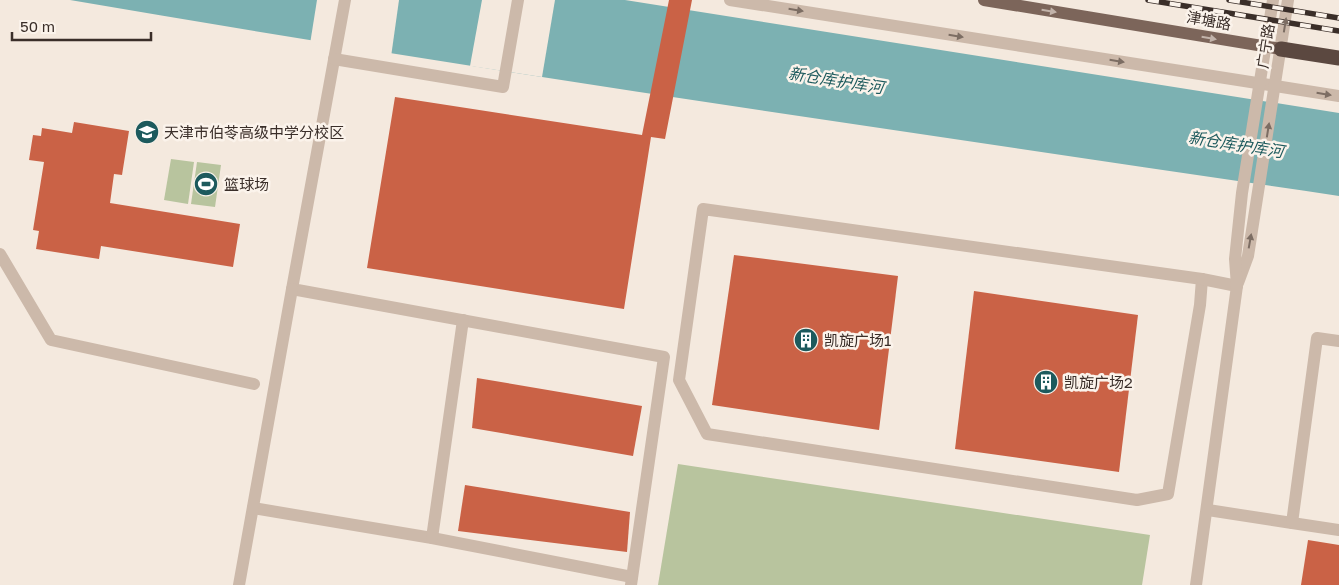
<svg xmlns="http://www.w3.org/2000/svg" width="1339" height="585" viewBox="0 0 1339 585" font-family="'Golos Text','Noto Sans SC',sans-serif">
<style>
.green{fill:#b8c49e}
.water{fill:#7cb1b2}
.pier{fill:#f4e9de}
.building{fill:#ca6246}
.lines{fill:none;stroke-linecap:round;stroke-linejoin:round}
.minor{stroke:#ccb9aa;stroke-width:12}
.major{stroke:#7c655a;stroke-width:12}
.highway{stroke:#5b4840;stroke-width:15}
.rail-casing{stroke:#3a2e29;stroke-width:5.5}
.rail{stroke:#fbf3eb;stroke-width:4;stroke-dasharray:11;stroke-linecap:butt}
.oneway{fill:#7c6d63}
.oneway2{fill:#c2b3aa}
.labels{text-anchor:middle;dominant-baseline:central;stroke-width:5;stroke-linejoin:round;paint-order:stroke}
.street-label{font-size:15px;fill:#3a2e29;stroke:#fbf3eb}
.poi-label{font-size:15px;fill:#3a2e29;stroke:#fbf3eb;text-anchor:start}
.water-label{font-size:16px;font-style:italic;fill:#1d5a5d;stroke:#fbf3eb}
</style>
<rect width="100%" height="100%" fill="#f4e9de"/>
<g class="green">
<path d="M171,159l23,3 -6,42 -24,-4z"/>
<path d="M197,162l24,3 -6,42 -24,-3z"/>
<path d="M678,464l472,71 -8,50h-484z"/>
</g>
<path class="water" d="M70,0h555l714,113v83c-423,-63 -847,-123 -1269,-196z"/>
<g class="pier">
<path d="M317,0h82l-8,57 -81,-13z"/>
<path d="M482,0h73l-13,77 -72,-11z"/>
</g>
<g class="building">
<path d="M669,0h23l-27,139 -14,-2 -27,172 -257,-41 28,-171 247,38z"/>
<path d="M74,122l55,9 -7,44 -8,-1 -4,29 130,21 -7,43 -132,-21 -2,13 -63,-10 3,-18 -6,-1 11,-68 -15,-2 4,-25 8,1 1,-8 30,5z"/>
<path d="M734,255l164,21 -19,154 -167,-25z"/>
<path d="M974,291l164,24 -19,157 -164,-23z"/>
<path d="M477,378l165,28 -9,50 -161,-28z"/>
<path d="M465,485l165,27 -3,40 -169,-21z"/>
<path d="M1308,540l31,5v40h-38z"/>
</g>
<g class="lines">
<g class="minor">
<path d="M345,0l-53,289 372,68 -33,228"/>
<path d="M730,0l609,96"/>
<path d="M334,59l169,28 15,-87"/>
<path d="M703,209l499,70 -2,26 -32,189 -31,6 -430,-66 -28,-54z"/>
<path d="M0,254l51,86 203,44"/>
<path d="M1202,279l35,7"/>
<path d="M1238,283l10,-27 40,-256"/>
<path d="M253,508l179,30 200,39"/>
<path d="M1208,510l84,13 25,-185 22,3"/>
<path d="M1292,523l47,7"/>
<path d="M432,538l31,-218"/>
<path d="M239,585l53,-296"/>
<path d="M1196,585l41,-299 -2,-27 7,-66 31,-193"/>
</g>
<path class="major" d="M984,0l297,49"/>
<path class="highway" d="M1281,49l58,9"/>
<g class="rail-casing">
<g id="rail">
<path d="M1148,0l191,31"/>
<path d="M1229,0l110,18"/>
</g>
</g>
<use href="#rail" class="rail"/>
</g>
<defs><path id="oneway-solid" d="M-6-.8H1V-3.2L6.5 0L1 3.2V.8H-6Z" transform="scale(1.25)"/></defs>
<g class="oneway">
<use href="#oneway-solid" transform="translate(796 10) rotate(9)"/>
<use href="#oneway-solid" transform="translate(1285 25) rotate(-81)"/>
<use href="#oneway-solid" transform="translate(956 36) rotate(9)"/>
<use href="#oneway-solid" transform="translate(1117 61) rotate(9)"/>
<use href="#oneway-solid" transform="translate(1324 94) rotate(9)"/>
<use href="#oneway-solid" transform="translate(1268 130) rotate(-81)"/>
<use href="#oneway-solid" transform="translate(1250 241) rotate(-80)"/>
</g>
<g class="oneway2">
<use href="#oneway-solid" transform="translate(1049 11) rotate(9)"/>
<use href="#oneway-solid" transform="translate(1209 38) rotate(10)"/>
</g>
<defs>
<g id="school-disc" transform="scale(1.25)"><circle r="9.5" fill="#1d5a5d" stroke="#fbf3eb"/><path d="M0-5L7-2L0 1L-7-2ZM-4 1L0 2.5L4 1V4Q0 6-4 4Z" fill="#fff"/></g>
<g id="stadium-disc" transform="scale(1.25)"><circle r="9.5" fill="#1d5a5d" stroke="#fbf3eb"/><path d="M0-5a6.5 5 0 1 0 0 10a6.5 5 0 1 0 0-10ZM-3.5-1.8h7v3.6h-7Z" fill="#fff"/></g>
<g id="building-disc" transform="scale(1.25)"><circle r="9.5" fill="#1d5a5d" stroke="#fbf3eb"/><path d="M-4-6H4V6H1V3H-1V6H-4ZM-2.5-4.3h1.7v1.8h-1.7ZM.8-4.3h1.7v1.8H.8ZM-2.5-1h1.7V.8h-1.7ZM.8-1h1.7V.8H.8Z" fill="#fff"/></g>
</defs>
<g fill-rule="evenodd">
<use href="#school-disc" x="147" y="132"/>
<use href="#stadium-disc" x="206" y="184"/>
<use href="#building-disc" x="806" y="340"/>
<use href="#building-disc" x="1046" y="382"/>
</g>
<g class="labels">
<g class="street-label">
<text transform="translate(1209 20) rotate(10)">津塘路</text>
<text transform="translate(1265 46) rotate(-81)">广宁路</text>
</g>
<g class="poi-label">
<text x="164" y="132">天津市伯苓高级中学分校区</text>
<text x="224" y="184">篮球场</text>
<text x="824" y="340">凯旋广场1</text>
<text x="1064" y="382">凯旋广场2</text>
</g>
<g class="water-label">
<text transform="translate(836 80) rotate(9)">新仓库护库河</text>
<text transform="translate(1236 144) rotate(9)">新仓库护库河</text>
</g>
</g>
<path d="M12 32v8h139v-8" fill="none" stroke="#3a2e29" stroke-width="2.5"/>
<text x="20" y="32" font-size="15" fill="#3a2e29" stroke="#fbf3eb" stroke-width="4" paint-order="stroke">50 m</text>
</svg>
